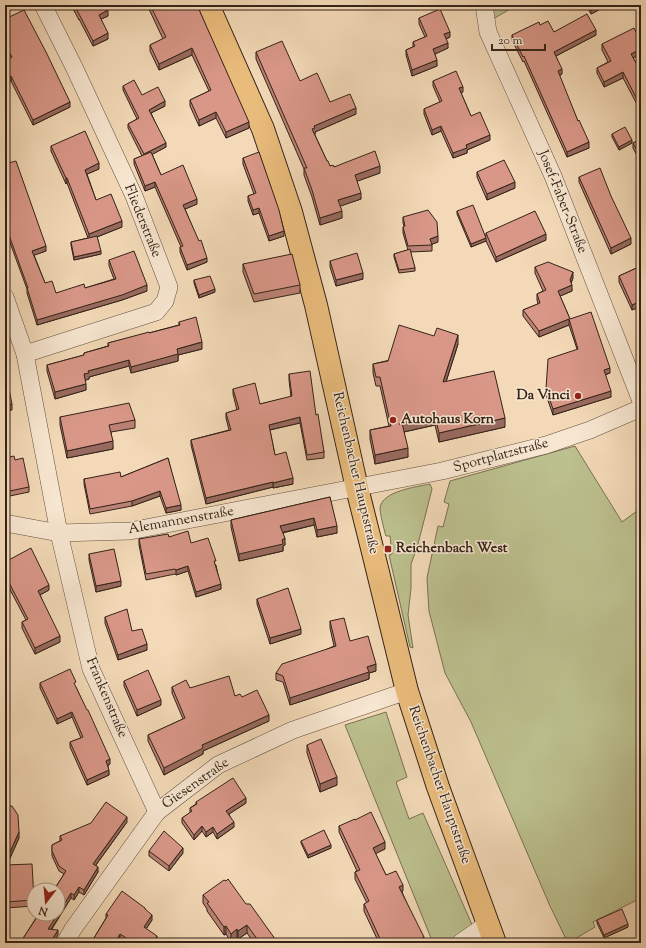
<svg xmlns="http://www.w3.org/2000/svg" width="646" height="948" viewBox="0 0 646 948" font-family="'Sorts Mill Goudy',serif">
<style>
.green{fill:#bcbf8e;stroke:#787153}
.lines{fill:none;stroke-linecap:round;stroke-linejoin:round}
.street-casing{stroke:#635040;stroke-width:18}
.primary-casing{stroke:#332318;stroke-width:24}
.street{stroke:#f7e6d0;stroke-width:17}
.primary{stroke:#eabc7c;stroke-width:22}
.wall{fill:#bb8275;stroke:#332318}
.shaded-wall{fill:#986a5f;stroke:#332318}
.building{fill:#d99788;stroke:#332318}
.poi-dot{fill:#8f2418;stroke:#f7e6d0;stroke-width:1.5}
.labels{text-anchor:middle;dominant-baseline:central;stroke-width:3;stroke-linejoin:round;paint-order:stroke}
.street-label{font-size:14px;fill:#332318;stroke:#f7e6d0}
.poi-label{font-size:14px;font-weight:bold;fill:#332318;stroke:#f7e6d0;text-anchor:start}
</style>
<rect width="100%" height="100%" fill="#f3d9b7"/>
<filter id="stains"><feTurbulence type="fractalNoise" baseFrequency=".005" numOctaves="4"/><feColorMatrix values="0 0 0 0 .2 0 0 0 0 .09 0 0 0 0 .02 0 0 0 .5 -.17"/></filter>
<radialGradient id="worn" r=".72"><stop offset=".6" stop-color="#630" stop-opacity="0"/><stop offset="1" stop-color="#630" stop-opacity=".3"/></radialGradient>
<g class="green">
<path d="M493,5h24l-24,14z"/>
<path d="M575,446l47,76 19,-14v390l-48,24 2,5 -27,16 -18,-37 -79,-184 -26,-49 -16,-62 -2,-33 11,-52 5,1 6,-23 -5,-2 6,-21z"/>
<path d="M430,484l2,5 -15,59 -6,16v24l-3,27 5,33 -3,-1 -21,-92 3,-1 -2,-18h-4c-2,-6 -6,-23 -6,-28 2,-17 36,-21 50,-24z"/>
<path d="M386,712l21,65 -11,5 13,37 14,-6 50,114 -28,16h-12l-88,-218z"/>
</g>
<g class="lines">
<g class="street-casing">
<g id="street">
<path d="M484,5l4,27 65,144 88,225"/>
<path d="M5,297l20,57 34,179 32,136 66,143"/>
<path d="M25,354l131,-42 9,-11 4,-14 -35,-91 -60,-129 -31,-62"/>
<path d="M5,523l54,10 71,-2 312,-60 104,-26 44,-15 51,-22"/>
<path d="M65,943l8,-14 84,-117 61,-47 75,-35 114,-39"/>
<path d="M460,943l27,-19"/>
</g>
</g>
<g class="primary-casing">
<path id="primary" d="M208,5l55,124 28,83 25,93 41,183 16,64 34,139 31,96 57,156"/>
</g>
<use href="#street" class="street"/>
<use href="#primary" class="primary"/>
</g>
<g class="wall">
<path d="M71,5h34l3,11 -7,3 7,20 -15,7 -14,-27v1z"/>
<path d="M148,5h49l52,123 -23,10 -10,-20 -17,8 -9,-20v-6l19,-9 -17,-36 -33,15 -9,-19v-6l13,-6 -15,-32z"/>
<path d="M586,5h22l-17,9z"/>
<path d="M419,18l31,19 -4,2 2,9 -13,6 2,12 -25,10 -6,-21v-5l7,-3v-5l12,-5 -6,-13z"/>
<path d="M5,19l65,88 -37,18 -22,-44 -1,-23 -5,-9z"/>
<path d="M554,32l42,3 -40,21 6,18 -3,2 30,72 -22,9 -43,-96 -1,1 -11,-22v-5z"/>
<path d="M602,44l39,10 -8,4 8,14v38h-1l-17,-32 -19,9 -7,-14v-5l11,-6 -6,-12z"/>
<path d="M256,52l44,29 30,21 26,12 -41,18v3l12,26 3,5 50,7 -23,8 4,18 -21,7 2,12 -22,7 -8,-28 -8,-22v-6l-48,-110z"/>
<path d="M433,81l30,11 -2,1 10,23 19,24 -23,10v3l-14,5 -12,-27 -9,4 -8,-21v-5l16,-7 -7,-16z"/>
<path d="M123,86l42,20 -14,7 15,34 -14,7 9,21 36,29 -12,5 22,53 -20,8 -7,-18v-5h1l-26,-60 -10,4 -11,-27v-5l8,-3 -14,-28v-4l9,-5 -14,-29z"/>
<path d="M612,134l20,9 -13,7 -7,-13z"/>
<path d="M641,139v24l-8,-15v-5z"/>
<path d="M51,146l48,23 -12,5 9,26 26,27 -25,10 4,17 -27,6 -3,-15v-3l17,-4 -21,-55 -1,1 -15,-33z"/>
<path d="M243,158l41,78 -15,5 -10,-28 -6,2 -5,-14v-5l6,-2 -11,-30z"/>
<path d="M5,164l41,87 -12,4 11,28 11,10 29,-5 29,-9 -5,-13v-6l38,31 -25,9 -85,25 -10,-32v-4l-22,-60z"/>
<path d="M477,172l38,16 -28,12 -10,-23z"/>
<path d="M579,177l52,67 -20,10 -32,-72z"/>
<path d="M641,185v13l-4,-8v-3z"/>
<path d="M457,211l29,25v-3l60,7 -50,22 -10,-21 -15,6 -14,-33z"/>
<path d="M403,217l35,25 -6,2v7l-22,1 5,16v3l-16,2 -5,-16v-3l14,-4 -5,-17v-6l1,-1 -1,-3z"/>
<path d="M330,261l33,18 -27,7 -6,-19z"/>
<path d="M243,264l57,21v8l-46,9 -11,-30z"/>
<path d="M641,266l-9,44 -13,-28v-6z"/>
<path d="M535,267l38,11 -2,5 1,8 -12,5 10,23 40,54 -5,2 6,22 -58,18 -7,-20v-6l31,-40 -8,-24 -30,12 -16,-21v-6l15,-6 -1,-4v-6l6,-3 -8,-18z"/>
<path d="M194,280l21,12 -16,6 -5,-15z"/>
<path d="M179,322l23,27 -24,6v6l-47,12 -2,-7 -40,11v2l-4,1 1,10 -31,9 -8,-28v-6l37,-10v-2l24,-7v-3l41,-10 30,-8z"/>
<path d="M641,341v14l-3,-7v-5z"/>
<path d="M458,344l-12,38 59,45 -66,15 -4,-17 -31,7 4,25 -33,7 -5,-25v-9l19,-4 -9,-40h-4l-3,-13v-9z"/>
<path d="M289,374l27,41 8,37v6l-17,2 -7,-37 -30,7 5,25 18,29 -20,4v-1l-67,17 -15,-59v-5l38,-10 -3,-12v-5l11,-3 -4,-16v-5l27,15 31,-7 -2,-17z"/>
<path d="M60,417l75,3v8l-24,4 2,17 -46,9 -7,-33z"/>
<path d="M5,458l10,2 14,27v5l-24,5z"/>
<path d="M168,458l13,52 -15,3 -6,-17 -28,10 -42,8 -6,-30v-5l37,-2z"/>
<path d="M330,497l7,36 -20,4 -3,-12 -31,8 2,12 -2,1v5l-44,10 -8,-34v-7z"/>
<path d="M169,537l22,6 25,22 5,24 -25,8 -8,-26 -12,4 -1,-1 -29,6 -7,-35v-6z"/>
<path d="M89,554l32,32 -25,6 -7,-32z"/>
<path d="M5,562l44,28 -9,5 20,47 -25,12 -13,-26v-6l4,-2 -21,-40z"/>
<path d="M257,599l44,35 -31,10 -13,-40z"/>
<path d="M105,617l27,14 15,19 -29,10 -13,-37z"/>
<path d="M330,621l20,20 26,30 -7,2v6l-79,26 -7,-23 -7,-2v-7l58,-27 -4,-18z"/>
<path d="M124,681l37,24 -24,11 -13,-30z"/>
<path d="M40,683l36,4 34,77 -2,1 1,10 -22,10 -17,-38v-5l11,-4 -9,-21 -15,7 -17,-36z"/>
<path d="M172,687l18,1 52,9 27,24 -66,30v3l-39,21 -16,-34v-6l35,-16 -11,-26z"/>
<path d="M307,745l30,40 -17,7 -13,-39z"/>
<path d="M196,802l50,1 -17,11 5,13 -17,12 -4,-7 -7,5 -4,-6 -8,9 -12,-17v-5l8,-5v-5l6,-4z"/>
<path d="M5,806l14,32 -12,27 27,30v11l-29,2z"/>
<path d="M127,822l-31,43 2,7 -14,23 -5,-3 -5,8 -3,-2 -19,31 6,6 -36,5 42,-66 -5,-3 -7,-15v-11l8,-4v-5z"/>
<path d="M339,826l46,23 -10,4 11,22 17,16 -1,1 22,51h-45l-15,-32v-7l3,-1 -12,-24v-7l2,-1 -18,-39z"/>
<path d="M301,841l30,7 -23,10 -7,-15z"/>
<path d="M149,851l34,2 -14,18 -20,-15z"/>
<path d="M203,895l43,9 32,39h-24l-7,-10 -9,6 -1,-1 -6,4 -5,-8 -2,1 -17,-24v-2l-4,-6z"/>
<path d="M145,910l7,10 -6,9 11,12 -1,2h-29l-7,-4 -2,4h-27l15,-25v-4z"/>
<path d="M597,920l31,7 -24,11 -7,-15z"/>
</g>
<g class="shaded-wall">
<path d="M233,5h8l-8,4z"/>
<path d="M598,5h10l-17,9v-5z"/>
<path d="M108,10v6l-9,4v-5z"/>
<path d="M596,30v5l-42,22v-5z"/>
<path d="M450,32v5l-6,3v-6z"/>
<path d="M108,33v6l-15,7v-5z"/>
<path d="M448,43v5l-15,7v-6z"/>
<path d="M192,48v7l-33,15v-6z"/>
<path d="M641,49v5l-10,5v-5z"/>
<path d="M437,60v6l-25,10v-6z"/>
<path d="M562,69v5l-4,3v-6z"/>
<path d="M623,72v6l-19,9v-5z"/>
<path d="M11,76v5l-6,4v-5z"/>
<path d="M463,87v5l-4,2v-6z"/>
<path d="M165,101v5l-16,8v-4z"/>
<path d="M70,102v5l-37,18v-5z"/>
<path d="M641,104v6h-1v-5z"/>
<path d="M356,108v6l-41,18v2l-3,2v-7l2,-3z"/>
<path d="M216,112v6l-17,8v-6z"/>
<path d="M249,122v6l-23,10v-6z"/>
<path d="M441,126v5l-9,4v-5z"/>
<path d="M490,135v5l-23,10v3l-14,5v-5l13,-8z"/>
<path d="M632,140v3l-13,7v-3z"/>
<path d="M589,142v6l-22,9v-5z"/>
<path d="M166,143v4l-22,12v-5z"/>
<path d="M99,163v6l-14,6v-5z"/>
<path d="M380,166v7l-25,9v-7z"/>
<path d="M66,178h1v5l-1,1z"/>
<path d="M155,182v5l-10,4v-5z"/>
<path d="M515,182v6l-28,12v-6z"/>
<path d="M361,193v6l-23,8v-7z"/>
<path d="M197,199v5l-14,6v-5z"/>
<path d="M259,208v5l-6,2v-5z"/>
<path d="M342,211v7l-22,7v-7z"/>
<path d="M122,221v6l-33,13v-6z"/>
<path d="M284,231v5l-15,5v-5z"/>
<path d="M546,234v6l-50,22v-5z"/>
<path d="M438,236v6l-8,3v-6z"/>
<path d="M486,238v3l-15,6v-3z"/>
<path d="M631,238v6l-20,10v-6z"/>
<path d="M46,246v5l-14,5v-5z"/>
<path d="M101,251v3l-27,6v-3z"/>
<path d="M207,258v4l-20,8v-5z"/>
<path d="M573,272v6l-3,8v-6z"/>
<path d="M363,273v6l-27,7v-6z"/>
<path d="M147,285v6l-25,9 -85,25v-5z"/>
<path d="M572,285v6l-14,6v-6z"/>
<path d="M215,289v3l-16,6v-3z"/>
<path d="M641,301v6l-9,3v-5z"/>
<path d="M569,319v6l-30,12v-6z"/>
<path d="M458,335v9l-15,47v-9z"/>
<path d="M202,342v7l-24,6v6l-47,12v-6l46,-18z"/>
<path d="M129,360v6l-40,11v2l-5,2v-7l4,-3z"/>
<path d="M610,368v5l-6,2v-5z"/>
<path d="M86,384v6l-31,9v-7z"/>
<path d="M611,391v6l-58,18v-6z"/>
<path d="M12,404v6l-7,2v-6z"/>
<path d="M435,416v9l-36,8v-9z"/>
<path d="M300,417v6l-31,7v-5z"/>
<path d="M505,418v9l-66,15v-9z"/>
<path d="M113,441v8l-46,9v-7z"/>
<path d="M408,448v9l-33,7v-9z"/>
<path d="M293,478v6l-20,4v-5z"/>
<path d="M273,482v5l-67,17v-6z"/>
<path d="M160,491v5l-28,10v-5z"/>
<path d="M181,505v5l-15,3v-5z"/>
<path d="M314,518v7l-34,8v-7z"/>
<path d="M337,526v7l-20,4v-7z"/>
<path d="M285,538v7l-2,1v5l-44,10v-7l43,-14z"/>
<path d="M188,566v5l-12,4v-5z"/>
<path d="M121,581v5l-25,6v-6z"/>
<path d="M221,584v5l-25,8v-5z"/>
<path d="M49,585v5l-11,6v-5z"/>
<path d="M301,629v5l-31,10v-6z"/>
<path d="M60,636v6l-25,12v-6z"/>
<path d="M147,644v6l-29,10v-5z"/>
<path d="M376,664v7l-7,2v6l-79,26v-7l77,-31z"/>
<path d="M161,700v5l-24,11v-6z"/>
<path d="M72,712v5l-15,7v-5z"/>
<path d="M269,715v6l-66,30v3l-39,21v-7l38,-23z"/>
<path d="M110,759v5l-4,2v-5z"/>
<path d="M109,770v5l-22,10v-5z"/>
<path d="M337,777v8l-17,7v-8z"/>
<path d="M246,798v5l-20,13v-5z"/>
<path d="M127,817v5l-34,47v-5z"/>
<path d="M234,822v5l-17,12v-5z"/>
<path d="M202,826v5l-8,9v-5z"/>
<path d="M213,827v5l-7,5v-5z"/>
<path d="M19,832v6l-14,31v-6z"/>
<path d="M385,842v7l-12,6v-7z"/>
<path d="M331,845v3l-23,10v-3z"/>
<path d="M183,848v5l-14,18v-5z"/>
<path d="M98,867v5l-14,23v-5z"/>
<path d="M403,885v6l-4,2v-6z"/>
<path d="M79,887v5l-5,8v-5z"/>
<path d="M71,893v5l-23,36v-5z"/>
<path d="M152,915v5l-8,12v-5z"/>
<path d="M628,924v3l-24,11v-3z"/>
<path d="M247,925v8l-9,6v-8z"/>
<path d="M226,926v8l-2,1v-8z"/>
<path d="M237,929v9l-6,4v-8z"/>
<path d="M58,930v5l-5,8h-3z"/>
<path d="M120,934v5l-2,4h-3z"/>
<path d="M157,936v5l-1,2h-3z"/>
<path d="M424,937v6h-12z"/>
</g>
<g class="building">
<path d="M74,5h31l3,5 -9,5 9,18 -15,8 -14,-27z"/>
<path d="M150,5h47l52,117 -23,10 -10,-20 -17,8 -9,-20 21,-10 -19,-42 -33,16 -9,-19 16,-8z"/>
<path d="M589,5h9l-7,4z"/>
<path d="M440,9l10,23 -6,2 4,9 -15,6 4,11 -25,10 -6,-20 9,-4 -2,-4 14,-6 -8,-18z"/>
<path d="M24,10l23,44 23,48 -37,18 -22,-44 -6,4v-19l7,-4 -7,-13v-25z"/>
<path d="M587,14l9,16 -42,22 8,17 -4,2 20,50 1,-1 10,22 -22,10 -43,-96 -1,1 -11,-22 27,-13 1,3 8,-4 6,11z"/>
<path d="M634,28l7,14v7l-10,5 10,18v32l-1,1 -17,-33 -19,10 -7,-14 14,-7 -9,-17z"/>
<path d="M282,41l18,40 17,-8 13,29 20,-8 6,14 -42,18 1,2 -3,1 15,32h1l2,5 3,-1 1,2 41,-16 5,15 -25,9 6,18 -23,7 4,11 -22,7 -8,-28 -8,-22h3l-51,-116z"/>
<path d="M456,71l7,16 -4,1 12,28 9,-4 10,23 -24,10 1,3 -14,5 -12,-27 -9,4 -8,-21 18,-8 -9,-20z"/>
<path d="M134,80l8,15 16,-8 7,14 -16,9 17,33 -22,11 -16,-30 11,-6 -16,-32z"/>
<path d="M625,127l7,13 -13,7 -7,-13z"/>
<path d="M85,131l14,32 -14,7 11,30 15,-6 11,27 -33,13 -22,-56h-1l-15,-32z"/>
<path d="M641,139v19l-8,-15z"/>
<path d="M151,152l10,23 22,-10 14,34 -14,6 16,36 2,-1 6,18 -20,7 -7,-18 3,-1 -28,-64 -10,4 -11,-27z"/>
<path d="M259,152l20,58 5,21 -15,5 -10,-28 -6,2 -5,-14 8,-3 -13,-35z"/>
<path d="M504,160l11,22 -28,12 -10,-22z"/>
<path d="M16,161l30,85 -14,5 13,32 7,-2 4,12 28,-9 1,4 31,-9 -7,-19 25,-9 13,34 -25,10 -85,25 -10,-32h1l-23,-64v-60z"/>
<path d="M600,168l11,28 20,42 -20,10 -32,-71z"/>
<path d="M641,185v10l-4,-8z"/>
<path d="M473,205l13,33 -15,6 -14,-33z"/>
<path d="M428,210l9,12 1,14 -8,3 2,6 -24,1 -5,-19 2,-1 -2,-9z"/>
<path d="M535,211l11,23 -50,23 -10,-24z"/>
<path d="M97,236l4,15 -27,6 -3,-15z"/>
<path d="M410,249l5,19 -16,2 -5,-16z"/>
<path d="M357,253l6,20 -27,7 -6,-19z"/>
<path d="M292,254l8,31 -46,9 -11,-30z"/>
<path d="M548,262l25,10 -3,8 2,5 -14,6 12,28 21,-7 19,56 -6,2 7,21 -58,18 -7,-20 2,-30 30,-10 -9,-30 -30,12 -16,-21 17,-7 -3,-9 9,-4 -11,-23z"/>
<path d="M641,266v35l-9,4 -13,-29z"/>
<path d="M210,276l5,13 -16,6 -5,-15z"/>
<path d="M196,317l6,25 -25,7 1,5 -47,13 -2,-7 -41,11 1,2 -5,1 2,10 -31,8 -8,-27 37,-10v-2l25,-7 -1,-3 41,-11v1l31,-8 -1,-3z"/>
<path d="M399,325l35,11 3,-8 21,7 -15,47 51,-11 11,47 -66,15 -4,-17 -36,8 3,-1 6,25 -33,7 -5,-25 21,-4 -11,-49h-4l-3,-13 15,-3z"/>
<path d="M641,341v8l-3,-6z"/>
<path d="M310,371l6,44 2,-1 6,38 -17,3 -7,-38 -31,8 6,30 11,-3 7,26 -20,5v-1l-67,16 -15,-58 40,-10 -5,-17 13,-4 -6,-20 22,-6 5,21 32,-8 -3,-22z"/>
<path d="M9,389l3,15 -7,2v-16z"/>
<path d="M129,403l6,17 -26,5 4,16 -46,10 -7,-34z"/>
<path d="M14,456l1,4 8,-2 6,29 -24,5v-34z"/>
<path d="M168,458l13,47 -15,3 -6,-17 -28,10 -42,8 -6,-30 36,-7 1,5z"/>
<path d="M330,497l7,29 -20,4 -3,-12 -34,8 5,12 -3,2 1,4 -44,10 -8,-34z"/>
<path d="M188,531l3,12 17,-5 8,23h-2l7,23 -25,8 -8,-26 -12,4 -1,-1 -29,5 -7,-35 29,-5 1,3z"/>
<path d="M31,548l18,37 -11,6 22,45 -25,12 -13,-26 6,-3 -23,-44v-13z"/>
<path d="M114,549l7,32 -25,5 -7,-32z"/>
<path d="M288,588l13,41 -31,9 -13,-39z"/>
<path d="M127,609l5,22 10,-2 5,15 -29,11 -13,-38z"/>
<path d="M344,618l6,23 18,-5 8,28 -9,3 2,5 -79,26 -7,-22 -7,-3 6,-9 54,-18 -6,-25z"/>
<path d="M70,669l6,13 -2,1 13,27h1l22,49 -4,2 3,9 -22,10 -17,-38 13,-5 -11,-25 -15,7 -17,-36z"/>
<path d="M148,670l13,30 -24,10 -13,-29z"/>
<path d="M229,676l6,20 5,-2 2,3 15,-7 12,25 -67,30 1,3 -39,20 -16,-33 37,-17 -13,-31 14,-7 4,8z"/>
<path d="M321,739l16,38 -17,7 -13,-39z"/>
<path d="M233,778l13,20 -20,13 8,11 -17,12 -4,-7 -7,5 -4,-6 -8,9 -12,-17 10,-7 -2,-3 7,-4 -1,-2z"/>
<path d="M106,802l21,15 -34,47 5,3 -14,23 -5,-3 -5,8 -3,-2 -13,21v-24h-4l12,-19 -7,-5 -7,-15v-6l10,-5 -2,-4 31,-13z"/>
<path d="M5,806h7l6,9 1,17 -14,31z"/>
<path d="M371,812l14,30 -12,6 13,27 10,-4 7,14 -4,2 25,50 -12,6h-30l-18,-39 5,-3 -14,-29 5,-2 -21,-44 16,-7v1z"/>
<path d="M324,830l7,15 -23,10 -7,-14z"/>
<path d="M164,831l19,17 -14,18 -20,-15z"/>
<path d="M32,864l2,36 -29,2v-37z"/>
<path d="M228,879l18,25h4l28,39h-18l-13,-18 -9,6 -1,-2 -6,5 -5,-8 -2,1 -17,-24 2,-1 -6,-7 21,-15 2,1z"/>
<path d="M122,891l23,17v1l7,6 -8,12 13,9 -4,7h-19l-14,-9 -5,9h-24l17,-28 -2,-1z"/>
<path d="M622,909l6,15 -24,11 -7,-15z"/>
<path d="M39,914h19l-10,15 10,1 -8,13h-31l2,-4 1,1z"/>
</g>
<g class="poi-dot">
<circle cx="578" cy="396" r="4"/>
<circle cx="393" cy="420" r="4"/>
<rect x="384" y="545" width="8" height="8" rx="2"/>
</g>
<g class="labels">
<g class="street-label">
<text transform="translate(562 202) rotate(68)">Josef-Faber-Straße</text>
<text transform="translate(142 221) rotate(68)">Fliederstraße</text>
<text transform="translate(501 456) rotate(-15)">Sportplatzstraße</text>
<text transform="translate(355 473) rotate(77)">Reichenbacher Hauptstraße</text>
<text transform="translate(181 521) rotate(-10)">Alemannenstraße</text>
<text transform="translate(106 698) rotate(67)">Frankenstraße</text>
<text transform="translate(196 784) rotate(-35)">Giesenstraße</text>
<text transform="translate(439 785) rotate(71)">Reichenbacher Hauptstraße</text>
</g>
<g class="poi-label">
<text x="570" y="396" text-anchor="end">Da Vinci</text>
<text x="401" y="420">Autohaus Korn</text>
<text x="396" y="549">Reichenbach West</text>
</g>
</g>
<rect width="646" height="948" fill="none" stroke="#f3d9b7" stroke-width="20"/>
<rect x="6" y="6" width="634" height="936" fill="none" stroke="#332318" stroke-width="2"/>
<rect x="10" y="10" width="626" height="928" fill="none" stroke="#332318"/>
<g transform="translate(46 902) rotate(196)"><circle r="19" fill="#f7e6d0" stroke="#a99886"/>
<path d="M0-3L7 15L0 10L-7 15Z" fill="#8f2418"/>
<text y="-6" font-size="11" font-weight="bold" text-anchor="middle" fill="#332318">N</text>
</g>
<path d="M492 44v6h53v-6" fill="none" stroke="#332318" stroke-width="2"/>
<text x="498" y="44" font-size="12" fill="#332318" stroke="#f7e6d0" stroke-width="3" paint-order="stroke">20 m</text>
<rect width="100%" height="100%" filter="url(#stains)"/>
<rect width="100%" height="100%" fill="url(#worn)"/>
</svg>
